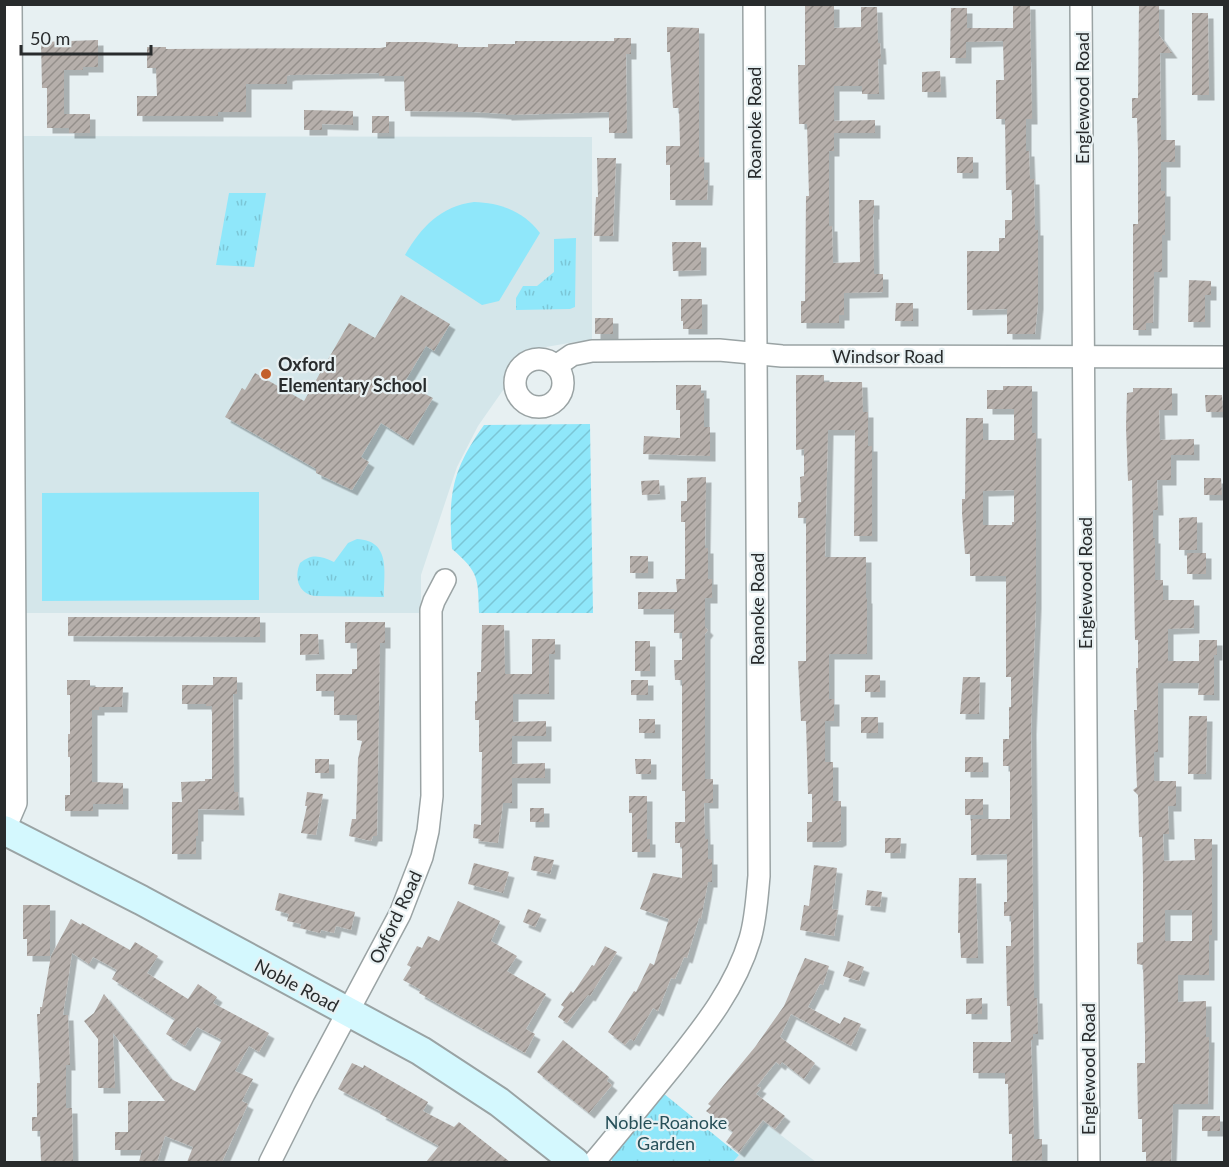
<svg xmlns="http://www.w3.org/2000/svg" width="1229" height="1167" viewBox="0 0 1229 1167" font-family="Lato,sans-serif">
<style>
.built{fill:#d4e6ea}
.grass{fill:#8fe7fa}
.park{fill:url(#park-tufts)}
.garden{fill:url(#garden-furrows)}
.building{fill:url(#building-hatch);fill-rule:evenodd;filter:url(#shadow)}
.lines{fill:none;stroke-linecap:round;stroke-linejoin:round}
.street-casing{stroke:#9aa3a4;stroke-width:24}
.secondary-casing{stroke:#9aa3a4;stroke-width:32}
.street{stroke:#fff;stroke-width:21}
.secondary{stroke:#d4f8fe;stroke-width:28}
.poi-dot{fill:#c35f2a;stroke:#e7f0f2;stroke-width:2}
.labels{text-anchor:middle;dominant-baseline:central;stroke-width:4.5;stroke-linejoin:round;paint-order:stroke}
.street-label{font-size:18px;fill:#282b2c;stroke:#e7f0f2}
.poi-label{font-size:18px;font-weight:bold;fill:#282b2c;stroke:#e7f0f2;text-anchor:start}
.park-label{font-size:18px;fill:#275059;stroke:#e7f0f2}
</style>
<defs>
<pattern id="park-tufts" width="24" height="20" patternUnits="userSpaceOnUse" patternTransform="scale(1.5)"><rect width="24" height="20" fill="#8fe7fa"/><path d="M3 7l-1-3M5 7V3M7 7l1-3M15 17l-1-3M17 17v-4M19 17l1-3" fill="none" stroke="#7bc6d6"/></pattern>
<pattern id="garden-furrows" width="10" height="10" patternUnits="userSpaceOnUse" patternTransform="scale(1.5)"><rect width="10" height="10" fill="#8fe7fa"/><path d="M-1 1l2-2M0 10L10 0M9 11l2-2" fill="none" stroke="#7bc6d6"/></pattern>
<pattern id="building-hatch" width="6" height="6" patternUnits="userSpaceOnUse" patternTransform="scale(1.5)"><rect width="6" height="6" fill="#b6afab"/><path d="M-1 1l2-2M0 6l6-6M5 7l2-2" fill="none" stroke="#948f8b"/></pattern>
<filter id="shadow"><feDropShadow dx="5.5" dy="5.5" stdDeviation="0" flood-color="#0004"/></filter>
</defs>
<rect width="100%" height="100%" fill="#e7f0f2"/>
<g class="built">
<path d="M21,136l571,1v204l-17,1 -35,6 -14,6 -12,10 -6,19 -30,43 -21,41 -36,108v38h-398z"/>
<path d="M765,1123l51,39h-83z"/>
</g>
<g class="grass">
<path d="M474,202c27,1 49,9 66,31l-41,68 -17,4 -77,-50c16,-28 36,-49 69,-53z"/>
<path d="M259,492v108l-217,1v-108z"/>
</g>
<g class="park">
<path d="M229,193h37l-12,74 -38,-2z"/>
<path d="M576,238l-1,69 -5,2 -54,1v-12l7,-12h14l17,-14v-33z"/>
<path d="M357,539c34,2 27,32 27,58l-70,-1c-16,-3 -20,-19 -14,-33 12,-10 21,-7 34,-1l14,-19z"/>
<path d="M663,1093l76,62 -6,7h-121v-6z"/>
</g>
<path class="garden" d="M590,424l3,189h-114c-1,-35 0,-41 -27,-64 -4,-55 0,-79 32,-124z"/>
<g class="building">
<path d="M805,4h29v24l27,-1v-20h16l1,36h2l1,16h-3l1,35h-17v-8h-28v35l41,-1v13h-41v18h-5v75h3l1,37 27,-1 -1,-62h15v14h-1l1,60h9v18l-39,1v22h-5v8h-38v-22h4l1,-105h3l-2,-72h-8l-1,-59h7z"/>
<path d="M1013,4h17l2,115h-6v32h3l1,28h4l1,51h3v74l-3,30h-28v-25l-40,1v-59h32v-13h6v-18h7v-30h-6l-1,-71h-9v-39h8l-1,-39 -37,1v16h-16l1,-50h16v20h46z"/>
<path d="M1139,4h20v31l13,18h-12l1,87h14v22h-14v29h4v44h-3v37h-8l-1,51h-7v7h-13v-106h5v-72l-1,-34h-5v-20h6z"/>
<path d="M1192,13h16l1,82h-17z"/>
<path d="M667,27l32,1v129h5v23h4l-1,20h-37v-35h-4v-19h14l-1,-38h-6l-3,-56h-3z"/>
<path d="M614,38h17v16h-5l1,79h-18v-21l-103,3v-1l-32,-2 -69,-1 -1,-35h-25v-3l-89,2 -3,1v8h-41v28h-28v4h-81v-20h20l-1,-28h-9v-21h19v2l214,-1 6,-1v-5h38l34,2v3h30v-3h27v-3h99z"/>
<path d="M98,40v27h-15v3h-19v44h26v19h-21v-5h-22v-40h-5l-1,-46z"/>
<path d="M940,71l1,21h-19v-20z"/>
<path d="M304,110l49,1v14l-31,-1v6h-18z"/>
<rect x="372" y="116" width="17" height="17"/>
<rect x="957" y="157" width="16" height="16"/>
<path d="M597,158h19l-3,78h-19l2,-39h2z"/>
<path d="M672,242h29v28l-28,1z"/>
<path d="M1189,280l22,1v14h-6v27h-17z"/>
<path d="M401,295l49,29 -16,27 -8,-5 -22,37 29,15 -25,42 -27,-17 -20,34 8,5 -17,28 -36,-17v-4l-91,-52 17,-29 3,2 10,-17 49,28 45,-78 26,15z"/>
<path d="M681,299h21v30h-19v-8h-2z"/>
<path d="M896,303h17v18h-18z"/>
<rect x="595" y="318" width="18" height="16"/>
<path d="M796,375h28v7h38l1,30h5v34h4v90h-18l1,-106h-27l-3,127h41v41h1v56h-38v45h5v22h-9v41h8v39h8v39l-4,2h-30v-20h5v-28h-4l-2,-73h-5l-3,-60h8v-143h-8v-16h3l-1,-25 4,-1v-27l-8,1z"/>
<path d="M676,385h25v8h3v34h6v29l-67,-2 1,-18 36,2v-28h-4z"/>
<path d="M1003,386h29v47h4v170l-5,126 3,269h3l1,36h-5v6h-2l3,99h8v21l-30,1v-27h-3l-1,-50h-3v-11h-32v-31h38l-1,-36h-3l-1,-60h5v-30h-7v-14h3v-48l-36,1v-36h39v-53h-7v-27h6v-32h2v-30h-5v-101h-36v-22h-5l-3,-41v-14h3l1,-81h17v22h31v-31h-27v-19h16zM1014,490v32h-2v3h-29v-34z"/>
<path d="M1133,388h39v22h-13l1,30 34,-1v16h-23v25h-14l1,30h-5v28h2v42h8v20h31v28l-26,1v32h31v-21h18v15h-3v40h-16l1,-12h-41v69h-4v29h22v25h-8l1,28h-6l1,27 31,-1 -1,-21h18v96h-3v40h-31v27l28,-1v36h3l-1,67h-35l-2,58h-25v-10h-4v-33h-4l-1,-56h8v-29l-2,-69 -6,-1v-21l6,-1v-64l-1,-41h-3l-1,-42 -5,-5 4,-3 -3,-77h3l-1,-42h2v-28h-3l-3,-160 -4,1 -2,-54 1,-34 6,-1zM1165,910h27v31h-27z"/>
<path d="M1205,395h17l1,17h-17z"/>
<path d="M706,477l-1,71h3v31h4v19h-7v29l3,3 -3,4v145h8v24h-9l1,36h3v20h4v23h-4l-7,37 -2,-1 -12,40 -3,-1 -9,22 -4,-1 -13,33 -5,-3 -19,33 -4,-2 -5,6 -17,-13 26,-41 2,1 14,-29 4,2 15,-46 -29,-10 13,-36 29,5v-31h-2v-4h-5v-21h10v-31h-3v-111h-7l-1,-20h8v-27h-8v-24h-36v-17h39l-1,-13h9v-57h-4v-21h6v-23z"/>
<path d="M1204,478h17l1,17h-18z"/>
<path d="M659,480l1,14 -18,1 -1,-14z"/>
<path d="M1197,517v33h-18v-32z"/>
<rect x="1187" y="553" width="19" height="21"/>
<rect x="630" y="556" width="18" height="17"/>
<path d="M68,617h192v20l-192,-1z"/>
<path d="M345,622h40v21h-5l-3,193h-4l-2,5 -22,-5 3,-17h4l2,-60 4,-18 -5,-1v-25h-23v-24h-18v-17h36v-5h5v-26h-12z"/>
<path d="M482,625h22l1,49h27v-35h23v15h-6v40h-36v28l33,-1v15h-34v28l33,-1v15h-33v25h-9l-5,40 -19,-2 1,-2 -7,-1 1,-14 7,1 1,-73h-3v-32h-4v-19h2v-29h4z"/>
<path d="M300,634h18l1,20 -19,1z"/>
<rect x="635" y="641" width="15" height="30"/>
<rect x="865" y="675" width="15" height="17"/>
<path d="M213,677h24v17h-4l1,98h4l1,18 -41,-1v27h-2v18h-24v-52h10l-1,-20 24,-1v-2h7v-73h-6v-2h-24v-19h31z"/>
<path d="M963,677h17l-1,37h-19z"/>
<path d="M67,680h23v7h33l-1,20h-23v3h-7v72l31,1v21h-30v7h-28v-16h5v-38h-2v-23h2v-39h-3z"/>
<rect x="631" y="680" width="17" height="15"/>
<path d="M1189,716h18l-1,58h-18z"/>
<rect x="861" y="717" width="17" height="16"/>
<rect x="639" y="719" width="16" height="14"/>
<rect x="965" y="757" width="18" height="15"/>
<rect x="315" y="759" width="14" height="14"/>
<path d="M635,759h16v15h-15z"/>
<path d="M307,792l16,2 -7,41 -15,-2 6,-27h-2z"/>
<path d="M629,796h18v43h3v13h-18v-39h-3z"/>
<rect x="965" y="799" width="18" height="16"/>
<rect x="530" y="808" width="14" height="14"/>
<path d="M885,838h16l-1,15h-15z"/>
<path d="M534,856l20,4 -4,14 -19,-4z"/>
<path d="M474,863l35,9 -6,21 -35,-9z"/>
<path d="M814,865l23,3 -5,41 6,1 -4,26 -34,-6 4,-25 5,1z"/>
<path d="M959,878h17l2,80h-17l-1,-25h-2z"/>
<path d="M867,890l15,2 -2,15 -15,-2z"/>
<path d="M279,893l76,19 -4,18 -15,-4 -2,7 -13,-3 -1,3 -20,-5 1,-4 -14,-3 2,-7 -14,-4z"/>
<path d="M458,901l42,20 -9,20 26,15 -10,15 39,23 -20,35 9,5 -10,19 -106,-60 2,-3 -18,-10 8,-13 -4,-2 10,-19 5,2 6,-12 11,5z"/>
<path d="M23,905h27v51h-23v-17h-4z"/>
<path d="M528,909l13,5 -6,13 -12,-5z"/>
<path d="M71,919l10,6 1,-2 48,27 5,-8 23,14 -11,17 41,26 10,-15 19,13 -4,6 56,30 -10,19 -10,-6 -14,25 18,8 -11,22 6,3 -26,58h-35l6,-15 -28,-11 -8,26h-18l3,-12h-27v-18h13v-31h37l-52,-68 2,55h-17v-49l-14,-18 10,-8 10,-19 67,85 24,12 27,-51 -25,-13 -12,19 -19,-12 9,-15 -63,-40 5,-9 -24,-13 -4,7 -17,-11 -9,62h5l2,50h-4v43h6l1,54h-32l-1,-31h-8v-14h5v-34h3l-3,-69h3v-7h2l9,-51z"/>
<path d="M605,946l12,6 -27,44 -2,-1 -21,28 -9,-6 6,-10 -3,-2 10,-14 2,2 19,-28 2,1z"/>
<path d="M805,958l24,8 -6,19 -3,-1 -12,23 32,17 4,-7 17,7 -10,22 -60,-32 -11,23 35,26 -11,16 -22,-17 -2,3 -4,-3 -19,24 4,2 -5,6 29,22 -10,13 -12,-9 -24,32 -13,-10 7,-10 -27,-21 5,-5 -3,-2 47,-57 29,-41z"/>
<path d="M848,961l16,6 -5,14 -16,-5z"/>
<path d="M982,998v16h-16v-15z"/>
<path d="M563,1040l46,37 -2,4 5,4 -23,28 -52,-41z"/>
<path d="M352,1063l11,5 1,-3 64,37 -5,9 31,16 5,-5 51,40h-84l13,-16 -59,-32 2,-2 -44,-23z"/>
<rect x="1202" y="1116" width="18" height="15"/>
</g>
<g class="lines">
<g class="street-casing">
<g id="street">
<path d="M1081,4l8,1158"/>
<circle cx="539" cy="383" r="24"/>
<path d="M556,366l16,-11 20,-4 127,-1 63,6 442,1"/>
<path d="M4,831l12,-28 -5,-799"/>
<path d="M270,1162l34,-68 96,-180 22,-57 6,-26 4,-35 -1,-186 3,-9 11,-21"/>
<path d="M594,1162c26,-31 52,-63 78,-95 31,-39 63,-78 78,-128 6,-20 7,-42 9,-63l-5,-872"/>
</g>
</g>
<g class="secondary-casing">
<path id="secondary" d="M4,830l137,70 280,151 78,51 76,60"/>
</g>
<use href="#street" class="street"/>
<use href="#secondary" class="secondary"/>
</g>
<circle class="poi-dot" cx="266" cy="374" r="6"/>
<g class="labels">
<g class="street-label">
<text transform="translate(1082 98) rotate(-90)">Englewood Road</text>
<text transform="translate(754 123) rotate(-90)">Roanoke Road</text>
<text x="888" y="356">Windsor Road</text>
<text transform="translate(1085 583) rotate(-90)">Englewood Road</text>
<text transform="translate(757 609) rotate(-90)">Roanoke Road</text>
<text transform="translate(395 917) rotate(-65)">Oxford Road</text>
<text transform="translate(297 985) rotate(28)">Noble Road</text>
<text transform="translate(1088 1069) rotate(-90)">Englewood Road</text>
</g>
<g class="poi-label">
<text x="278" y="364">Oxford<tspan x="278" dy="21">Elementary School</tspan></text>
</g>
<g class="park-label">
<text x="666" y="1122">Noble-Roanoke<tspan x="666" dy="21">Garden</tspan></text>
</g>
</g>
<rect width="1229" height="1167" fill="none" stroke="#282b2c" stroke-width="12"/>
<path d="M21 45v9h130v-9" fill="none" stroke="#282b2c" stroke-width="3"/>
<text x="30" y="45" font-size="18" fill="#282b2c" stroke="#e7f0f2" stroke-width="4.5" paint-order="stroke">50 m</text>
</svg>
